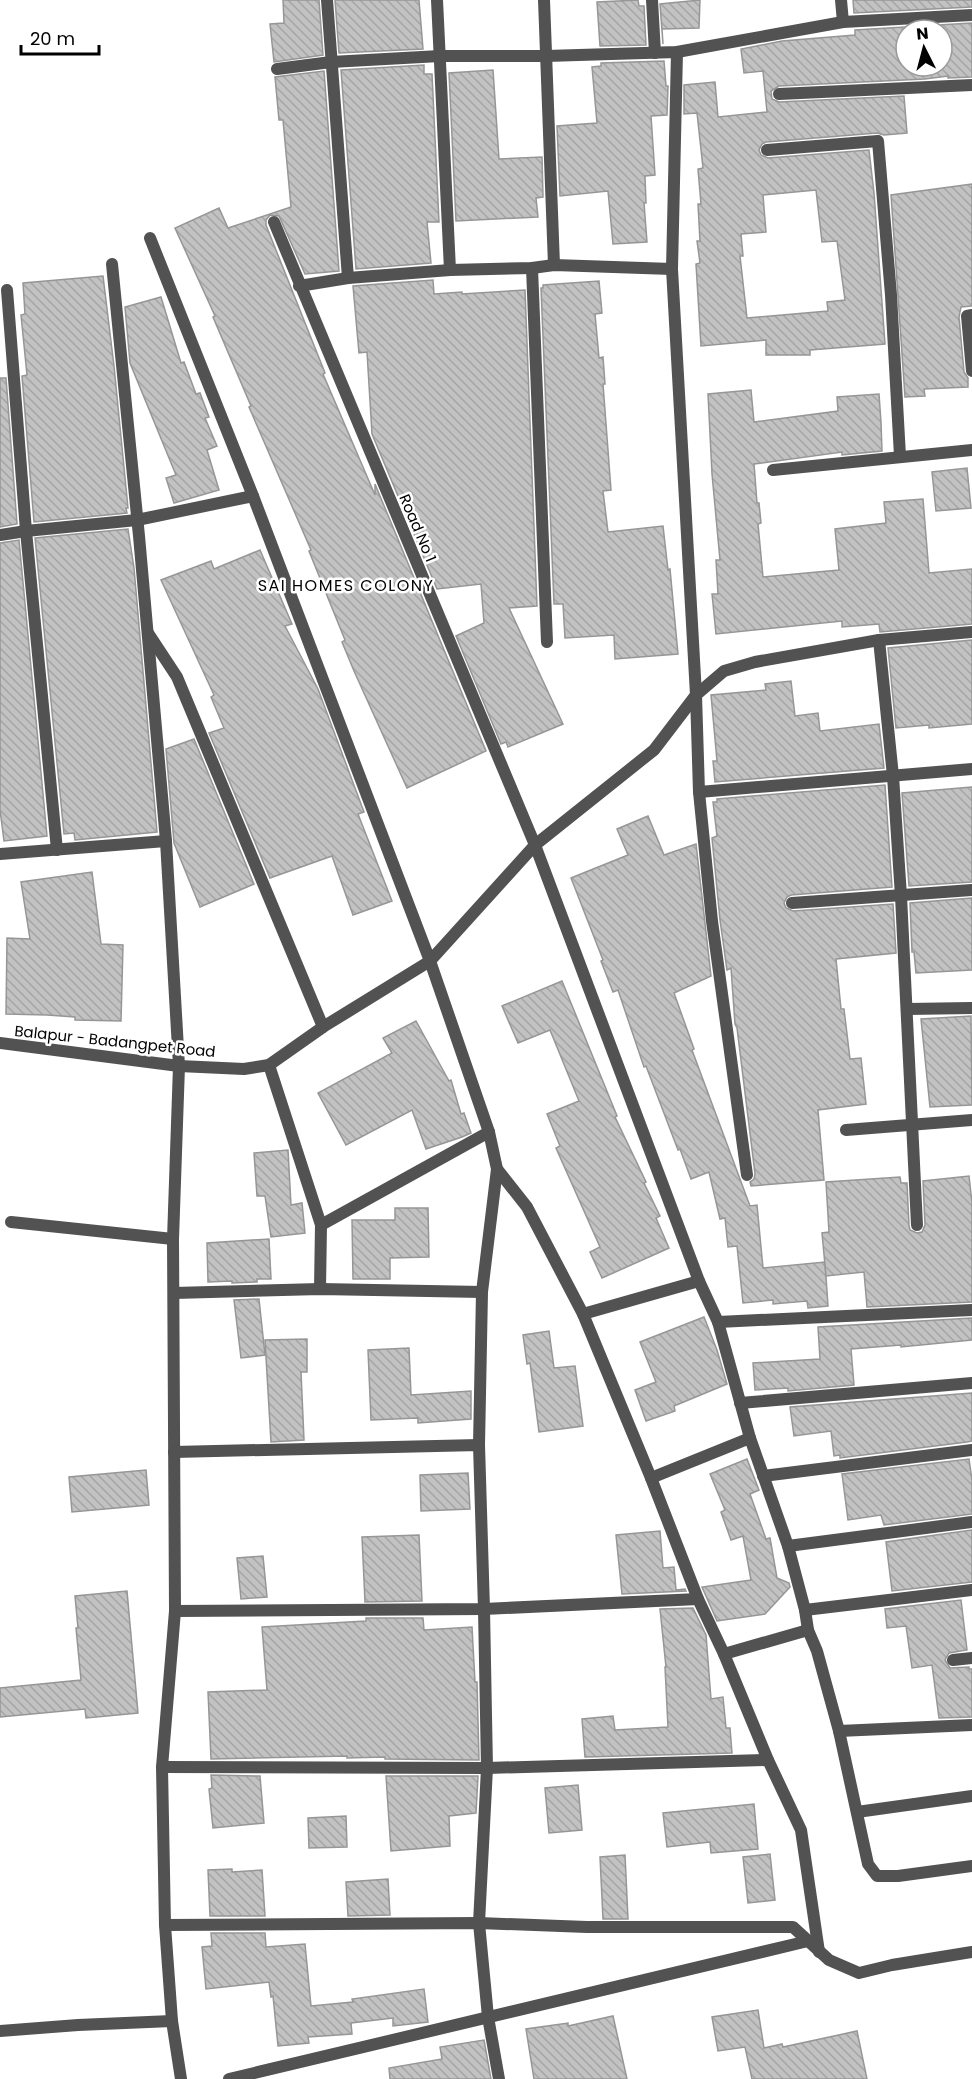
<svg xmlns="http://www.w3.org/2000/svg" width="972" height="2079" viewBox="0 0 972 2079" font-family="Poppins,sans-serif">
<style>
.building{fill:url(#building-back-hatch);stroke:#969696;stroke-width:1.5;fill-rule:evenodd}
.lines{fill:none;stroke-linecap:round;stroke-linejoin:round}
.minor{stroke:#525252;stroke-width:12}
.tertiary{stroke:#525252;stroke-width:12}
.labels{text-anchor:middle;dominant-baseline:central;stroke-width:5;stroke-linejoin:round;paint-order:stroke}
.street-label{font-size:15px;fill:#000;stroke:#fff}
.neighbourhood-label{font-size:16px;letter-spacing:1.5px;fill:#000;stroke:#fff}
</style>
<defs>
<pattern id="building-back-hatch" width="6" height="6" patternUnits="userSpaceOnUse" patternTransform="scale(1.5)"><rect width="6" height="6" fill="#c2c2c2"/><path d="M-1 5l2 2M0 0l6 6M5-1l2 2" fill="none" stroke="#a5a5a5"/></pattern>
</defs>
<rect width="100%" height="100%" fill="#fff"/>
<g class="building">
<path d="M283,0h36l4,55 -49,7 -4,-38 14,-1z"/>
<path d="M335,0h84l4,49 -84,4z"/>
<path d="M638,0l1,6h5l2,39 -46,1 -3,-44z"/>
<path d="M700,0l-1,28 -37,1 1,15 -3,-40z"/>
<path d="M853,0h119v7l-118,6z"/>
<path d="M972,23v54l-24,1v-2l-23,3 -146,7 -8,5 1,8 7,3 125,-6 3,37 -23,2 -7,-2 -111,9 -4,2 -3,6 2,5 7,3 101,-8 5,43 11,151 -75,6v5h-44v-15l-65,6 -5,-82 4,-1 -3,-22h3l-2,-37h3l-3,-35 5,-1 -6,-55 -13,1v-29l31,-3 3,35 49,-5 -4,-41 -19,2 -3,-24 41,-8 73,-6v-5zM906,30h36v36h-36zM816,190l6,52 15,-1 8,59 -18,2 1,9 -81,7 -7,-62h3l-2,-22 25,-2 -3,-37z"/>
<path d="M664,61l2,25h2l-1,29 -16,1 4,59 -10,1 1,27h-2l3,39 -34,2 -5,-53 -48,5 -3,-70 40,-3 -5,-56 9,-1v-3z"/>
<path d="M424,65v9h8l7,148h-12l4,41 -75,6 -15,-199z"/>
<path d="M493,70l6,89 43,-2 1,40 -7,1 2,19 -82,4 -7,-148z"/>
<path d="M324,71l15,200 -34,3 -26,-58 -9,-1 -4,5v5l59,148 -2,1 52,121v-11l111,267 -79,37 -53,-117 -12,-29 3,-2 -36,-89 2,-1 -62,-143 2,-1 -38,-89 2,-1 -40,-88 44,-20 9,20 63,-21 -8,-87h-4l-4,-43z"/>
<path d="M972,184v122l-11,1 -2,10 5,55 4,6v9l-44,2 1,7 -20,1 -14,-202z"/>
<path d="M103,276l11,90 14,142h-2l1,5 -93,9 -12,-146 5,-1 -6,-60 4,-1 -2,-31z"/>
<path d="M433,280l1,14 28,-2v2l63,-4 12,316 -28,2 54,116 -55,23 -2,-5 -5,2 -45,-108 28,-13 -3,-39 -44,5 -65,-155 -5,-82 -8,1 -6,-67z"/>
<path d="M599,281l3,32 -7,1 4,44 4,-1 2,27h-2l8,106 -8,1 5,41 55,-6 5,44 2,-1 8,85 -63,5 -1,-24 -49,3 -2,-34h-9l-13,-316h2v-3z"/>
<path d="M161,297l20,66 3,-1 12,32 4,-1 9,24 -4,1 12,28 -10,4 12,40 -45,13 -8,-25 10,-3 -46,-112 -5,-56z"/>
<path d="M0,378h6l11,146 -17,3z"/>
<path d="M751,390l3,32 84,-11 -1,-14 42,-3 2,28 1,29 -40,4v-3l-88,12 3,39h2l2,20 -3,1 5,53 76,-7 -4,-41 51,-6 -2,-21 39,-3 6,74 43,-4v55l-92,8 -1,-8 -37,3v-6l-126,13 -4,-40h6l-2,-34h4l-8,-86 -4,-80z"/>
<path d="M967,468l4,40 -35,3 -4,-39z"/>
<path d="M128,529l6,39 23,264 -82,8 -1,-7 -10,1 -29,-296z"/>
<path d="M19,540l28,296 -43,5 -4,-31v-267z"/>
<path d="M260,550l32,74 -7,2 33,63 46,123 -6,2 34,87 -39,14 -21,-59 -62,22 -61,-145 15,-5 -13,-31 3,-2 -53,-115 50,-19 3,8z"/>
<path d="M972,640v84l-43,4v-3l-33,3 -8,-80z"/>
<path d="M791,681l4,35 23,-3 2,18 59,-7 5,44 -169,14 -2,-21h4l-6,-66 55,-5 -1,-6z"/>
<path d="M194,739l60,145 -54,23 -26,-64 -8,-94z"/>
<path d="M885,785l7,102 -101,8 -4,2 -3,6 2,5 7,3 100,-7 3,49 -60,6 5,50h3l6,50 11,-1 5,46 -48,6 6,70 -73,6 -1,-4 4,-3 1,-5 -18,-146 -2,-4 -4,-56 -4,2 -7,-50 -8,-82 5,-2 -4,-34h4v-3z"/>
<path d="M972,787v95l-63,4 -7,-93z"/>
<path d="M648,816l16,39 32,-11 15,132 -37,17 20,56 -2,1 58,156 7,-1 6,63 62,-6 3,44 -20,2 -1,-7 -34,3v-4l-30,3 -6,-57 -9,1 -3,-29 -5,1 -11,-47 -18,7 -11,-30 -2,1 -32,-84 -2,1 -26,-77 -5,2 -12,-31 2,-1 -32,-82 57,-23 -11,-26z"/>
<path d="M92,872l9,72 22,1 -2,76 -46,-1v-3l-28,-2 -41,-1 1,-76 23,1 -9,-57z"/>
<path d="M972,898v72l-56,3 -2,-21h-2l-2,-49z"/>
<path d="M562,981l55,135 -2,1 31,65 -2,1 16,33 -4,2 13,30 -67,30 -12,-26 10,-5 -44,-99 4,-2 -13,-32 32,-13 -29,-71 -32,13 -16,-37z"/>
<path d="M971,1016l1,89 -42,2 -9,-88z"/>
<path d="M416,1021l33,60 2,-1 10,34 3,-1 7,20 -9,4 -36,12 -14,-39 -66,35 -28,-52 74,-40 -9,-15z"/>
<path d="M288,1150l3,55 11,-2 3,30 -34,4 -6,-41h-8l-3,-43z"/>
<path d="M969,1176l3,27v99l-105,5 -3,-35 -38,4 -4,-43 7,-1 -3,-50 74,-5 1,6h6l2,43 1,4 7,3 5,-1 3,-7 -2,-44z"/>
<path d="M395,1208h33l1,49 -39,1v21h-37l-1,-59h43z"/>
<path d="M269,1239l2,40h-14v3l-25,1v-2l-24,1 -1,-39z"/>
<path d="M259,1299l6,56 -24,3 -7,-58z"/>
<path d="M704,1317l13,33 10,34 -53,22 1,5 -29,10 -11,-31 21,-8 -16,-40z"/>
<path d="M972,1318v22l-71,7v-2l-50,4 3,36 -66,6v-3l-33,2 -2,-27 67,-4 -2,-32z"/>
<path d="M549,1331l5,37 21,-2 8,60 -44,6 -9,-69 -3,1 -4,-29z"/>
<path d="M307,1339v33h-6l3,68 -33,2 -6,-102z"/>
<path d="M409,1348l2,47 60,-4v28l-53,4v-5l-47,2 -3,-70z"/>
<path d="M972,1393v48l-5,1 -127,16v-3l-6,1 -3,-25 -37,5 -4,-29z"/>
<path d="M747,1459l12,31 -9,4 16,45 4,-1 7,40 12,5 1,4 -25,27 -48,7 -15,-34 49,-7 -8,-44 -12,4 -10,-28 4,-2 -15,-36z"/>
<path d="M969,1459l3,21v34l-88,11 -3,-10 -33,5 -6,-46z"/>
<path d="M146,1470l3,35 -77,7 -3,-35z"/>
<path d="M468,1473l2,36 -49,2 -1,-36z"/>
<path d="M972,1530v52l-80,9 -6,-49z"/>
<path d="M660,1531l3,37 11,-1 2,23 9,-1 1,2 -64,3 -6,-59z"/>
<path d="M419,1535l3,66 -57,1 -3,-65z"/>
<path d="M263,1556l4,41 -26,2 -4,-41z"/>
<path d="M127,1591l11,122 -52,5 -1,-9 -85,8v-29l81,-8 -5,-52h2l-3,-32z"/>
<path d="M961,1600l6,50 -18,3 -4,7 5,8 19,-1v2h3v48l-33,1 -7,-53 -20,3 -6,-42 -19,2 -2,-19z"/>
<path d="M693,1608l13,27 5,64 12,-2 3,31h4l2,25 -147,4 -3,-38 31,-3 2,14 53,-3 -3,-60h1l-6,-58z"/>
<path d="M366,1618h57l1,12 48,-3 3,55h2l2,78 -94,-1v-2l-38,1v-2l-136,3 -3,-67 59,-2 -5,-63 104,-6z"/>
<path d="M211,1775l49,1 4,47 -51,5 -4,-39 3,-1z"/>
<path d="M386,1776h92l-2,37 -27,3 1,30 -59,5z"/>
<path d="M578,1785l4,45 -33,3 -4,-45z"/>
<path d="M754,1804l4,45 -47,4 -1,-11 -43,5 -4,-34z"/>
<path d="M346,1816l1,31 -38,1 -1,-30z"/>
<path d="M770,1854l5,46 -27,3 -5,-46z"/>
<path d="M625,1855l3,64h-25l-3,-62z"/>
<path d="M232,1869v3l30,-2 3,46h-55l-2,-46z"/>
<path d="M388,1879l2,36 -42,1 -2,-34z"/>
<path d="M211,1933h54l1,14 39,-3 6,62 42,-4 -1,-3 72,-10 4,33 -35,4v-8l-42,5 1,11 -44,3 1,6 -31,3 -5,-50 -2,1 -2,-15 -63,7 -4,-42 10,-1z"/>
<path d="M758,2010l6,38 18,-4 1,3 74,-16 10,48h-115l-7,-32 -27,4 -6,-34z"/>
<path d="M613,2016l14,63h-93l-8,-50 42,-6v3z"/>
<path d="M484,2040l7,39h-101l-1,-11 53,-9 -2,-12z"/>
</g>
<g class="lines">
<g class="minor">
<path d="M327,0l21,278"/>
<path d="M437,0l13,270"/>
<path d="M544,0l10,265"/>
<path d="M652,0l3,53"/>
<path d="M841,0l2,22"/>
<path d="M277,69l54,-7 109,-6h106l131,-4 166,-30 129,-7"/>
<path d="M779,94l193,-9"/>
<path d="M767,150l111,-9 13,154 9,161"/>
<path d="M274,222l261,623 164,436 19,41 32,116 38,108 17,64 167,-20"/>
<path d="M150,238l103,258 177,465 59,171 8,37 -15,123 -3,153"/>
<path d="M112,264l27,272 27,305 13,225 -6,173 2,372 -13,156 3,158 7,96 9,58"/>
<path d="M532,268l15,374"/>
<path d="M672,269l24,426 3,97 13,129 35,254"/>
<path d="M299,286l49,-8 102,-8 82,-2 22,-3 118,4 5,-217"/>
<path d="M7,290l19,241 31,319"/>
<path d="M972,315l-5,1 5,55"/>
<path d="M773,470l199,-20"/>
<path d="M0,535l26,-4 111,-11 116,-24"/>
<path d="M148,633l29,44 146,350"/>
<path d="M879,640l14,136 8,120 16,329"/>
<path d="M699,792l273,-23"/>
<path d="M0,854l166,-13"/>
<path d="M792,903l180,-13"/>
<path d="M907,1009l65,-1"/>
<path d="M269,1065l52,160 -1,64"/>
<path d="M846,1130l126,-10"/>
<path d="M497,1169l30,38 56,107 68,164 47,121 26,55 44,106 33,70 18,122"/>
<path d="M11,1222l162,17"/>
<path d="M321,1225l168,-93"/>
<path d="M174,1293l146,-4 162,3"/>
<path d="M583,1314l116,-33"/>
<path d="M718,1322l254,-12"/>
<path d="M740,1403l232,-20"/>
<path d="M174,1452l305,-7 5,164 -309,2"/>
<path d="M763,1476l209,-26"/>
<path d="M651,1478l99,-40"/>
<path d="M788,1546l184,-24"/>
<path d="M805,1610l3,20 9,21 22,80 29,133 9,12h21l74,-10"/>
<path d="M724,1654l84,-24"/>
<path d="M953,1660l19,-2"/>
<path d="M839,1731l133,-6"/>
<path d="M162,1767l325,1 281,-8"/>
<path d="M857,1812l115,-16"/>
<path d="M165,1925l314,-2 108,4h206l36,33 30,13 33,-8 80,-13"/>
<path d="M0,2031l78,-6 94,-4"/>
<path d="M229,2079l579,-138"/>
<path d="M499,2079l-11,-62 -9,-94 8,-155 -3,-159 214,-10"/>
</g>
<path class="tertiary" d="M0,1043l179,23 65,3 25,-4 54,-38 107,-66 105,-116 119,-95 42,-55 28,-24 31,-9 124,-22 93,-8"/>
</g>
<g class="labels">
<g class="street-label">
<text transform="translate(418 528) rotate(67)">Road No 1</text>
<text transform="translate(115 1041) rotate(6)">Balapur - Badangpet Road</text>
</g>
<g class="neighbourhood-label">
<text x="346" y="585">SAI HOMES COLONY</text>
</g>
</g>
<g transform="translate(924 48) rotate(354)"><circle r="28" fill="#ffffff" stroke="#999999" stroke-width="1.5"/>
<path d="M0-4.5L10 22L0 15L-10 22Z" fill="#000000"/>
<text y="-9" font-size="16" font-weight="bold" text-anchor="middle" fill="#000000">N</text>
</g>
<path d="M21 45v9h78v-9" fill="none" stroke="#000000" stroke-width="3"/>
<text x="30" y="45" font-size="18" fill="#000000" stroke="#ffffff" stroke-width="4.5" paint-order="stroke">20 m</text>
</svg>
